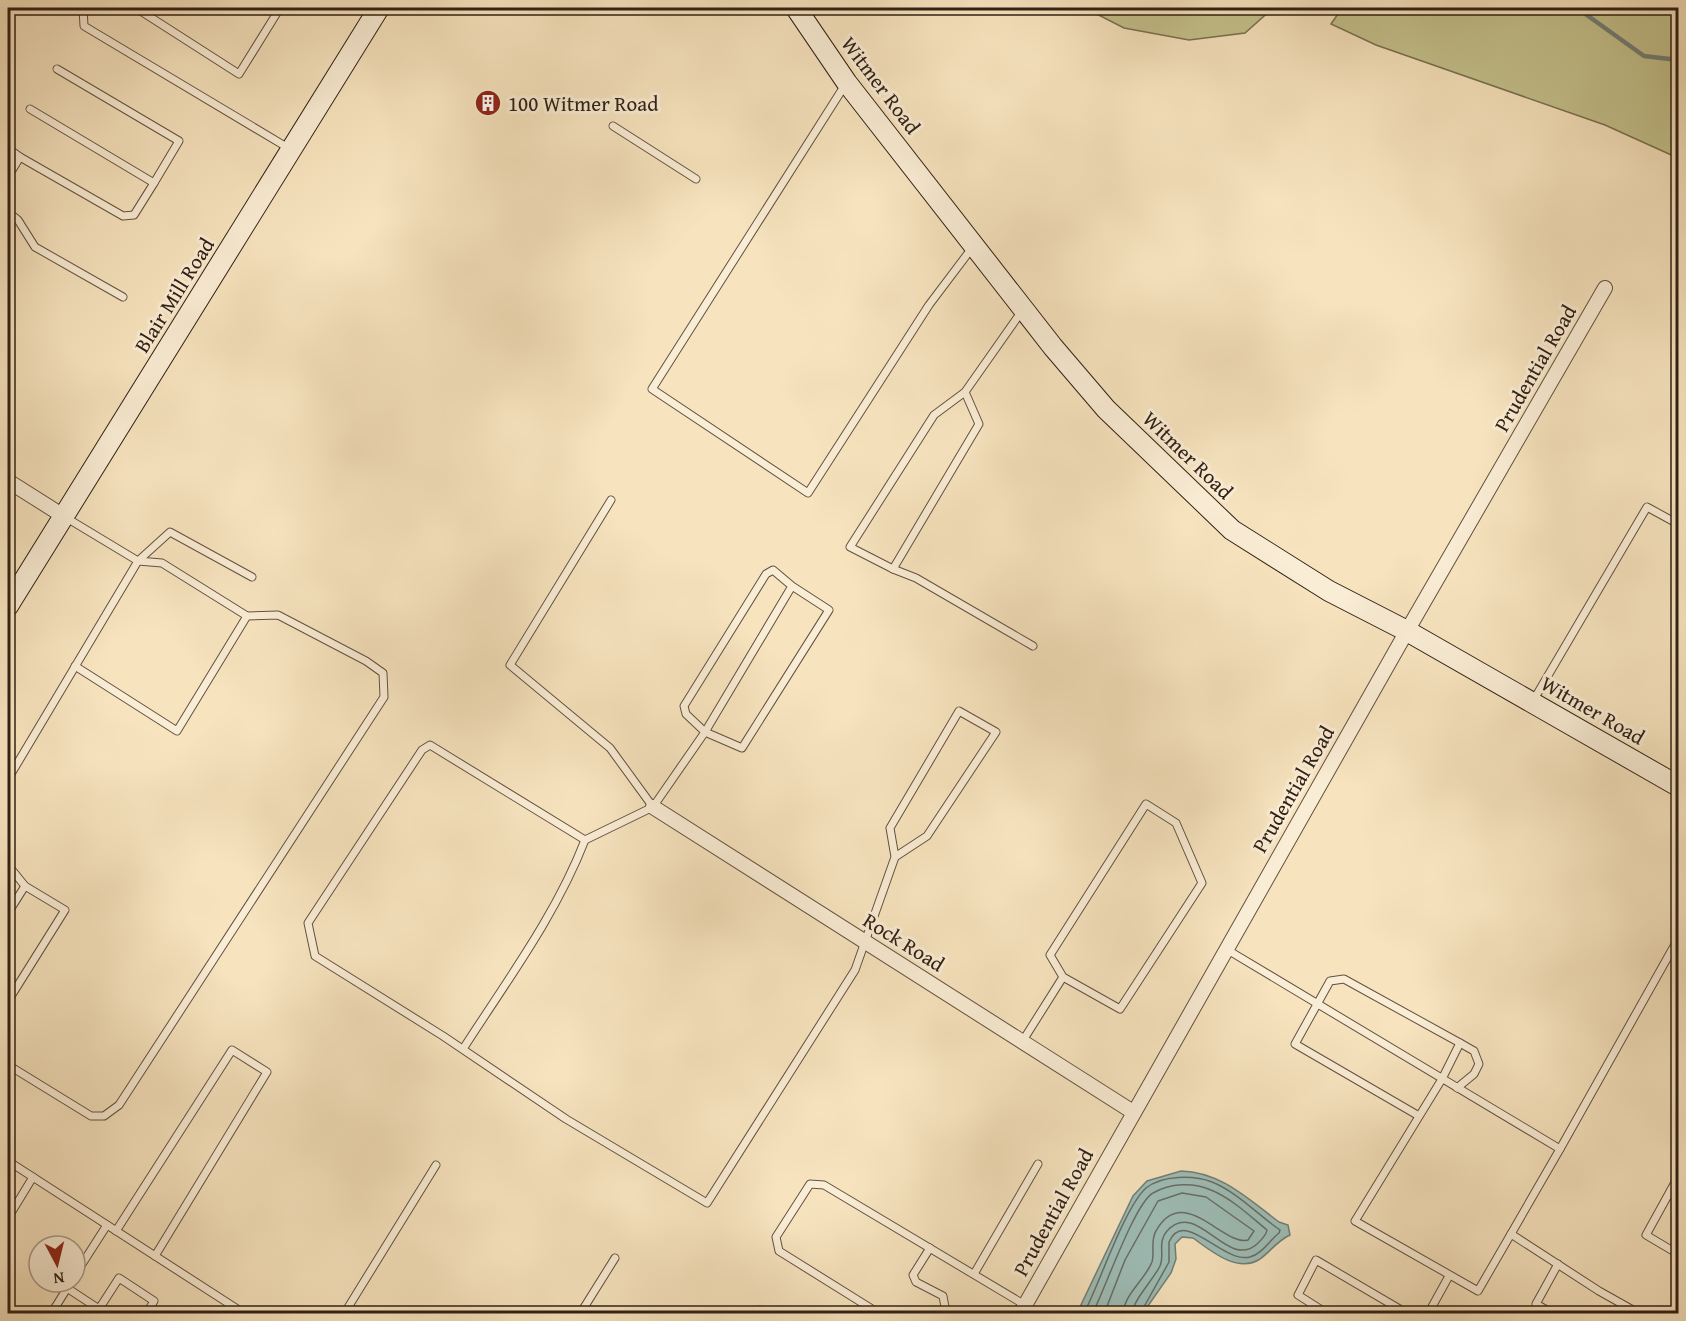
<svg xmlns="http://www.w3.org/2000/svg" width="1686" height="1321" viewBox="0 0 1686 1321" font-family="'Gentium Book Plus',serif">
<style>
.green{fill:#c4c28d;stroke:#7a7151;stroke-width:1.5}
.water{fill:#9ebeb8;stroke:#727f77;stroke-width:1.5}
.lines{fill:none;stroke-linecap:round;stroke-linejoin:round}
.shore{stroke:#676f66;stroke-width:1.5}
.stream{stroke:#727f77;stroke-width:4.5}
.lane-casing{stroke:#625140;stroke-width:9}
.street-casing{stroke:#625140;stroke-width:16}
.secondary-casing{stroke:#302015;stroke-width:22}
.lane{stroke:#faedd5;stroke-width:7}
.street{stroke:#faedd5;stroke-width:14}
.secondary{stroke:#faedd5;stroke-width:20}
.labels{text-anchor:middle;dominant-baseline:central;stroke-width:6;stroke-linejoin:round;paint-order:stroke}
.street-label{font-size:21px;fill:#302015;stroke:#faedd5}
.poi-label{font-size:21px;fill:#302015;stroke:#faedd5;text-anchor:start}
</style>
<rect width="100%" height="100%" fill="#f7e4bf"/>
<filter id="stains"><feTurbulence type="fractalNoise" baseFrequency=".00333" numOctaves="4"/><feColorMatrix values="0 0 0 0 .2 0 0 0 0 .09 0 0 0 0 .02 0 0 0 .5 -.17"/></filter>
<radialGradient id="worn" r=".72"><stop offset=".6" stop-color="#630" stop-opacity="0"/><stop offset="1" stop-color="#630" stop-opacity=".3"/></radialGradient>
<g class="green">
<path d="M1085,8h188l-28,25 -56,7 -65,-12z"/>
<path d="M1342,8h336v150l-73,-33 -229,-80 -45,-21z"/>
</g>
<path class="water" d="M1181,1171c40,1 67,28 98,51l9,3 2,10c-13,6 -19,16 -30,24 -23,15 -50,-9 -67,-21l-11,-1 -7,7 1,15 -5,14 -28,40h-59l-5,-4 54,-113 14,-15z"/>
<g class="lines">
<g class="shore">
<path d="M1088,1314l-1,-7c14,-28 38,-100 59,-119 16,-13 48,-13 66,-6 25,10 46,33 68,48l-1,3c-9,7 -17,21 -29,24 -27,7 -66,-50 -81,-15v20l-29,52"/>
<path d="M1095,1314v-6c11,-22 40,-105 58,-115 17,-10 40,-11 58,-3 20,8 39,26 56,40 -1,6 -6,10 -10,14 -30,27 -60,-46 -90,-13 -10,11 -2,24 -7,35 -7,14 -27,34 -28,48"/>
<path d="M1104,1314l21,-54 33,-59 24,-8 24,4 48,34 -6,9c-24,7 -65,-58 -92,-9 -6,10 -1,21 -4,31 -7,18 -28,32 -29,52"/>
</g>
<path class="stream" d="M1577,8l67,48 34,4"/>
<g class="lane-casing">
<g id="lane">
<path d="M83,8l1,18 206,123"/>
<path d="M136,8l103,66 41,-66"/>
<path d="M57,69l122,72 -25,42"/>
<path d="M845,85l-193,304 156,104 121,-188 43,-57"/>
<path d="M613,126l83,53"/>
<path d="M8,148l12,9 -12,20"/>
<path d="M20,157l103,59 11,-1 20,-32 -124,-74"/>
<path d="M8,212l10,8 17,27 88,50"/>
<path d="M965,392l14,32 -86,145 -43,-22 84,-132 31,-23 57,-81"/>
<path d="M611,500l-101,165 100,83 43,59"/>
<path d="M893,569l23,9 117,68"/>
<path d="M792,586l-19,-16 -7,4 -82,132 2,8 19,18 87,-146 37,24 -87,138 -37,-16 -52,75 -68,33 -155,-95 -8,5 -114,173 7,33 128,80 123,83 141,84 148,-233 40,-113 32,-21 69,-104 -37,-21 -69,117 5,29"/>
<path d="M75,666l102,65 70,-115"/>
<path d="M1533,701l114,-194 31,17"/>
<path d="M8,779l130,-218 32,-29 82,45"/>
<path d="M8,865l17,21 -17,27"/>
<path d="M1226,949c111,67 222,134 334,200l-82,142 -123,-70 87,-142 18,-36 -116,-64 -14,2 -35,63 124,72"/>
<path d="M8,1001l57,-91 -40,-24"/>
<path d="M1022,1042l41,-65 57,32 82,-126 -26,-60 -30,-19 -96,151 13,22"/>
<path d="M463,1049c43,-67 93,-134 122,-209"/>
<path d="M8,1065l83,51h13l15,-11 265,-408 -1,-24 -17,-12 -88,-46 -31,1 -85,-53 -24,-2 -73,-44"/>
<path d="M1457,1088l17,-14 5,-10 -5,-13 -14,-8"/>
<path d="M1560,1149l118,-210"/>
<path d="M8,1161l237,153"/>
<path d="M1678,1177l-32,58 32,19"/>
<path d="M8,1218l25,-41"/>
<path d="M116,1231l116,-181 35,22 -112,184"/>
<path d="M1511,1234l88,57 41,23"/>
<path d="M930,1248l-17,27 3,7 27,14 2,11 -4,7"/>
<path d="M974,1274l64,-110"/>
<path d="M75,1275l32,-50"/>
<path d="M67,1288l32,21 -3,5"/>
<path d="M99,1309l20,-31 35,23 -8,13"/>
<path d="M51,1314l20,-32"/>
<path d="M344,1314l92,-149"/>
<path d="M580,1314l35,-56"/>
<path d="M758,1314l2,-4 6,4"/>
<path d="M880,1314l-101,-63 -3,-14 34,-53 14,1 201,120"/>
<path d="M1328,1314l-30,-19 18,-35 92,54"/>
<path d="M1428,1314l21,-38"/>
<path d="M1554,1314l-18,-10 22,-40"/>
</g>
</g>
<g class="street-casing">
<g id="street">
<path d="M8,481l57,36"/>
<path d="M653,807l480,305"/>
<path d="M1020,1314l387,-683 198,-343"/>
</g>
</g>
<g class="secondary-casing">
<g id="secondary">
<path d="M796,8l51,75 206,264 53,62 126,121 97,61 78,40 271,155"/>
<path d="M8,606l371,-598"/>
</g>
</g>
<use href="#lane" class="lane"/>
<use href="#street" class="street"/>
<use href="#secondary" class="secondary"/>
</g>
<defs>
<g id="building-disc" transform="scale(1.35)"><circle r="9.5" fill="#8f2418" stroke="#faedd5"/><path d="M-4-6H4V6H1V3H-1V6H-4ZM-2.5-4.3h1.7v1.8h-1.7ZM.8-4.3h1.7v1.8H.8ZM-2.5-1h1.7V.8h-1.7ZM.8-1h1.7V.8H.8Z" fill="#fff"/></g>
</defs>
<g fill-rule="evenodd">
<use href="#building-disc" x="488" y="103"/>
</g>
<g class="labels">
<g class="street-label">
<text transform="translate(881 85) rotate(53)">Witmer Road</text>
<text transform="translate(174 295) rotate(-58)">Blair Mill Road</text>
<text transform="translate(1535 368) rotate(-60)">Prudential Road</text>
<text transform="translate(1188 455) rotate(44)">Witmer Road</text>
<text transform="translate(1593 710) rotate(30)">Witmer Road</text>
<text transform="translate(1293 789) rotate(-60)">Prudential Road</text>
<text transform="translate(904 942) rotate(32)">Rock Road</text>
<text transform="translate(1053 1212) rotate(-61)">Prudential Road</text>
</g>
<g class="poi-label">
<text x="508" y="103">100 Witmer Road</text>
</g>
</g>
<rect width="1686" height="1321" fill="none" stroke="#f7e4bf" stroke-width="30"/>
<rect x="9" y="9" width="1668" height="1303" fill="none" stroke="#302015" stroke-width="3"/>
<rect x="15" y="15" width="1656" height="1291" fill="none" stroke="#302015" stroke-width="1.5"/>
<g transform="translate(57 1264) rotate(173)"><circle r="28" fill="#faedd5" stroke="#a99b88" stroke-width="1.5"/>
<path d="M0-4.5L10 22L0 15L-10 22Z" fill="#8f2418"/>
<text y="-9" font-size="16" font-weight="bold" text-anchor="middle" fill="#302015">N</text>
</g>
<rect width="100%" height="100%" filter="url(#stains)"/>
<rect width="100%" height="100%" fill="url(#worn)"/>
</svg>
